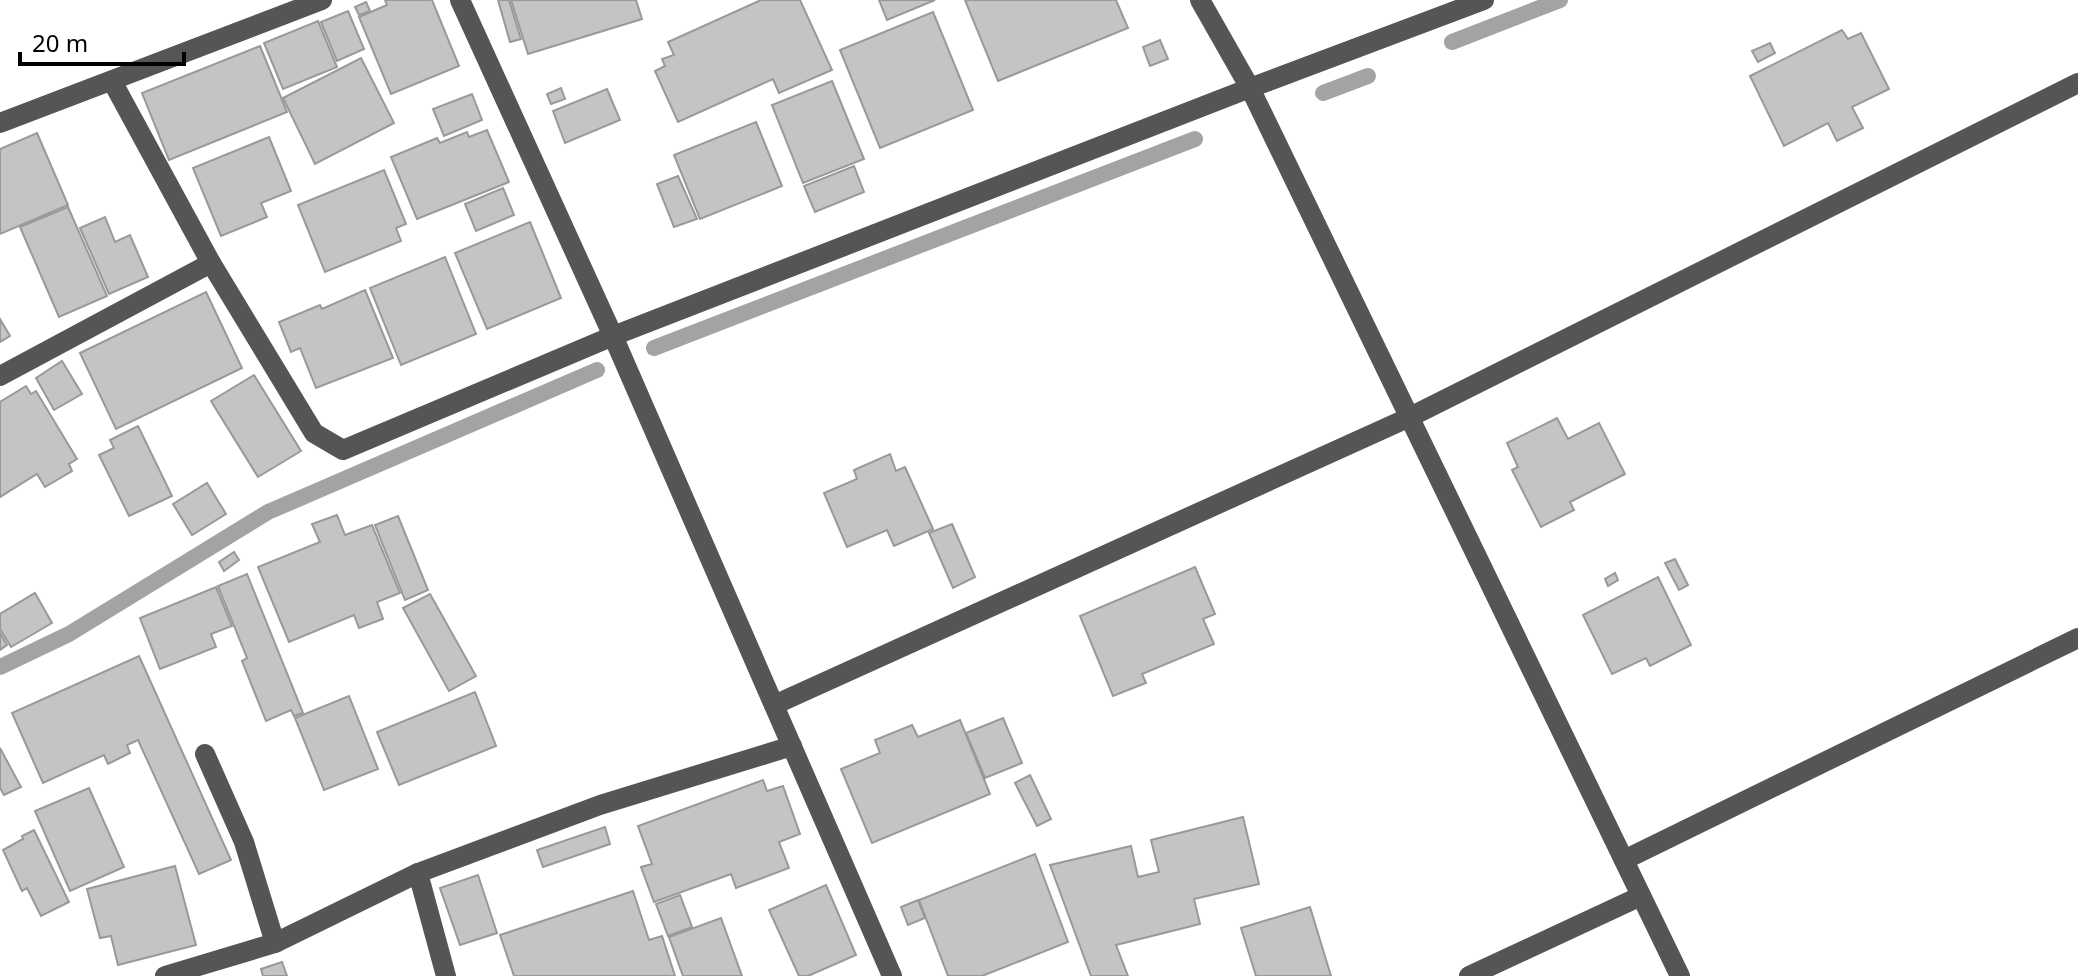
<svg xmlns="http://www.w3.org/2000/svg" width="2078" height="976" viewBox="0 0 2078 976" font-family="'Noto Sans',sans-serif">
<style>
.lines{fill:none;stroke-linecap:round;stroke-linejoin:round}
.stream{stroke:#a3a3a3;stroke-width:16}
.building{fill:#c4c4c4;stroke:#999;stroke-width:2}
.minor{stroke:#555;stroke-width:20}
</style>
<rect width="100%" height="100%" fill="#fff"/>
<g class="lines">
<g class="stream">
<path d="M1452,42l108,-42"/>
<path d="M1323,93l45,-17"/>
<path d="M654,348l541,-209"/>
<path d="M0,667l69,-33 199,-122 329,-142"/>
</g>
</g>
<g class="building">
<path d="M385,0h47l27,66 -68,28 -32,-77 28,-12z"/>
<path d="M498,0h11l12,39 -11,3z"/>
<path d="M511,0h125l6,19 -114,35z"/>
<path d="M761,0h39l32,70 -53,23 -6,-14 -95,43 -23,-51 10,-5 -3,-7 12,-4 -6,-13z"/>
<path d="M879,0h56l-48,20z"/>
<path d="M965,0h151l12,28 -130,53z"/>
<path d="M366,2l4,9 -11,4 -4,-8z"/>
<path d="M348,11l16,38 -27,12 -16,-39z"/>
<path d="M933,12l40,98 -93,38 -40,-98z"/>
<path d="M318,21l19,46 -54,22 -19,-46z"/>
<path d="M1842,30l6,9 13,-6 28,56 -37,18 11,21 -26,13 -9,-18 -44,23 -34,-70z"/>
<path d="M1160,40l8,19 -18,7 -7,-19z"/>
<path d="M1770,43l5,10 -17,9 -6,-11z"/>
<path d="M260,46l27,66 -118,48 -27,-67z"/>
<path d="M361,58l33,65 -79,41 -32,-66z"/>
<path d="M832,81l32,78 -61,24 -31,-78z"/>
<path d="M561,88l4,11 -14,5 -4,-10z"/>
<path d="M607,89l13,31 -55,23 -12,-32z"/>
<path d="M472,94l10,26 -38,16 -11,-27z"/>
<path d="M756,122l26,64 -82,33 -26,-64z"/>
<path d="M487,130l22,52 -92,37 -26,-62 46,-19 3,5 27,-11 2,5z"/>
<path d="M37,133l31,72 -68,29v-85z"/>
<path d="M269,137l22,54 -30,12 6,14 -46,19 -28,-68z"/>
<path d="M854,166l10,26 -49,20 -11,-26z"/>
<path d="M384,170l22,54 -10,4 5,13 -76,31 -27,-67z"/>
<path d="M678,176l19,43 -23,8 -17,-43z"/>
<path d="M503,188l11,27 -38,16 -11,-27z"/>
<path d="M68,207l39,89 -48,21 -39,-90z"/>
<path d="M105,217l10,25 15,-7 18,42 -39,17 -29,-66z"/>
<path d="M530,222l31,76 -74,31 -32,-76z"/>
<path d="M445,257l31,77 -75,31 -31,-77z"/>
<path d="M365,290l28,68 -77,30 -16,-40 -9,4 -12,-30 41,-17 2,4z"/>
<path d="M206,292l36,76 -126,61 -36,-76z"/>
<path d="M0,319l10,17 -10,6z"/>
<path d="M62,361l20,33 -28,16 -18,-32z"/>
<path d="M254,375l47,76 -43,26 -47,-76z"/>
<path d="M26,386l5,8 5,-3 41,68 -8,5 3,7 -27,16 -8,-13 -37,23v-95z"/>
<path d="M1557,418l11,21 31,-16 26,51 -55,28 4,8 -33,17 -29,-57 6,-3 -11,-24z"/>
<path d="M138,426l34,70 -43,20 -30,-61 15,-7 -4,-8z"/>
<path d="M890,454l6,17 9,-4 28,62 -39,17 -7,-16 -40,17 -23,-54 33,-14 -3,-9z"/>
<path d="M207,483l19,31 -34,21 -19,-31z"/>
<path d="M337,515l8,20 27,-10 28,68 -23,9 6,17 -24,9 -5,-13 -65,27 -31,-75 62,-25 -8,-18z"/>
<path d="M398,516l30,74 -23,10 -30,-75z"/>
<path d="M952,524l23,53 -22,11 -24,-55z"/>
<path d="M234,552l5,8 -15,11 -5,-9z"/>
<path d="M1675,559l13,26 -9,5 -14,-27z"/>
<path d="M1195,567l20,47 -12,5 11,25 -72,30 4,9 -33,13 -33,-80z"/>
<path d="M1615,573l3,7 -10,6 -3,-7z"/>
<path d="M247,574l56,139 -9,3 -3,-6 -25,11 -24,-60 5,-3 -29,-72z"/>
<path d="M1658,577l33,68 -41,21 -4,-8 -34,16 -29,-59z"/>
<path d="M216,587l16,39 -21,8 5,13 -56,22 -20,-51z"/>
<path d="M35,593l17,30 -41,24 -11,-18v-15z"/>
<path d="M430,594l46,82 -27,15 -46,-83z"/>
<path d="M0,633l7,12 -7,5z"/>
<path d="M139,656l92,204 -32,14 -61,-134 -11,5 3,8 -22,11 -4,-9 -61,28 -31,-70z"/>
<path d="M475,692l21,54 -97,39 -22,-53z"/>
<path d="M349,696l29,73 -54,21 -29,-72z"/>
<path d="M1003,718l19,45 -37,15 -19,-45z"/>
<path d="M960,720l30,74 -118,49 -31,-74 39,-16 -5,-13 37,-15 6,12z"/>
<path d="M0,748l21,39 -17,8 -4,-7z"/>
<path d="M1030,775l21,44 -14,7 -22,-43z"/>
<path d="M763,780l4,11 16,-5 17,48 -21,8 10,26 -53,20 -5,-14 -77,28 -13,-35 11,-3 -14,-38z"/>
<path d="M89,788l35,79 -54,24 -35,-80z"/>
<path d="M1243,817l16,67 -65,15 6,25 -84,21 12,31h-37l-41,-111 81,-19 7,31 21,-5 -8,-32z"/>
<path d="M605,827l5,17 -67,23 -6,-17z"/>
<path d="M34,830l35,72 -28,14 -14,-28 -5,3 -19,-41 20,-11 -1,-3z"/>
<path d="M1035,854l33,88 -86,34h-34l-29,-76z"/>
<path d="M175,866l21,79 -78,20 -7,-29 -11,2 -13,-49z"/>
<path d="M478,875l19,58 -37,12 -20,-57z"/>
<path d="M826,885l30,70 -48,21h-9l-30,-66z"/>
<path d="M633,891l16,49 13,-4 13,40h-161l-14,-41z"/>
<path d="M680,895l12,32 -24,9 -12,-32z"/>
<path d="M918,900l7,18 -17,7 -7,-18z"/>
<path d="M1310,907l21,69h-75l-15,-48z"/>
<path d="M721,918l21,58h-59l-14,-39z"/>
<path d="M282,962l5,14h-24l-2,-7z"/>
</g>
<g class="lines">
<g class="minor">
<path d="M460,0l153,336 279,640"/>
<path d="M1200,0l50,88 430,888"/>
<path d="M112,81l99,182 103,170 29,17 270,-114 637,-248 234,-88"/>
<path d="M0,123l322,-123"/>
<path d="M0,376l211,-113"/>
<path d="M774,705l636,-288 668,-334"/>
<path d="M205,754l39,88 31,101"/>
<path d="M1624,860l454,-222"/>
<path d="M418,873l28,103"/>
<path d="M165,976l110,-33 143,-70 182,-68 192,-59"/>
<path d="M1469,976l172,-80"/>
</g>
</g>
<path d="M20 52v12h164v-12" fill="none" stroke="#000000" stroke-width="4"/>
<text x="32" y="52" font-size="24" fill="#000000" stroke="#ffffff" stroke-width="6" paint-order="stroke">20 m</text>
</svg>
